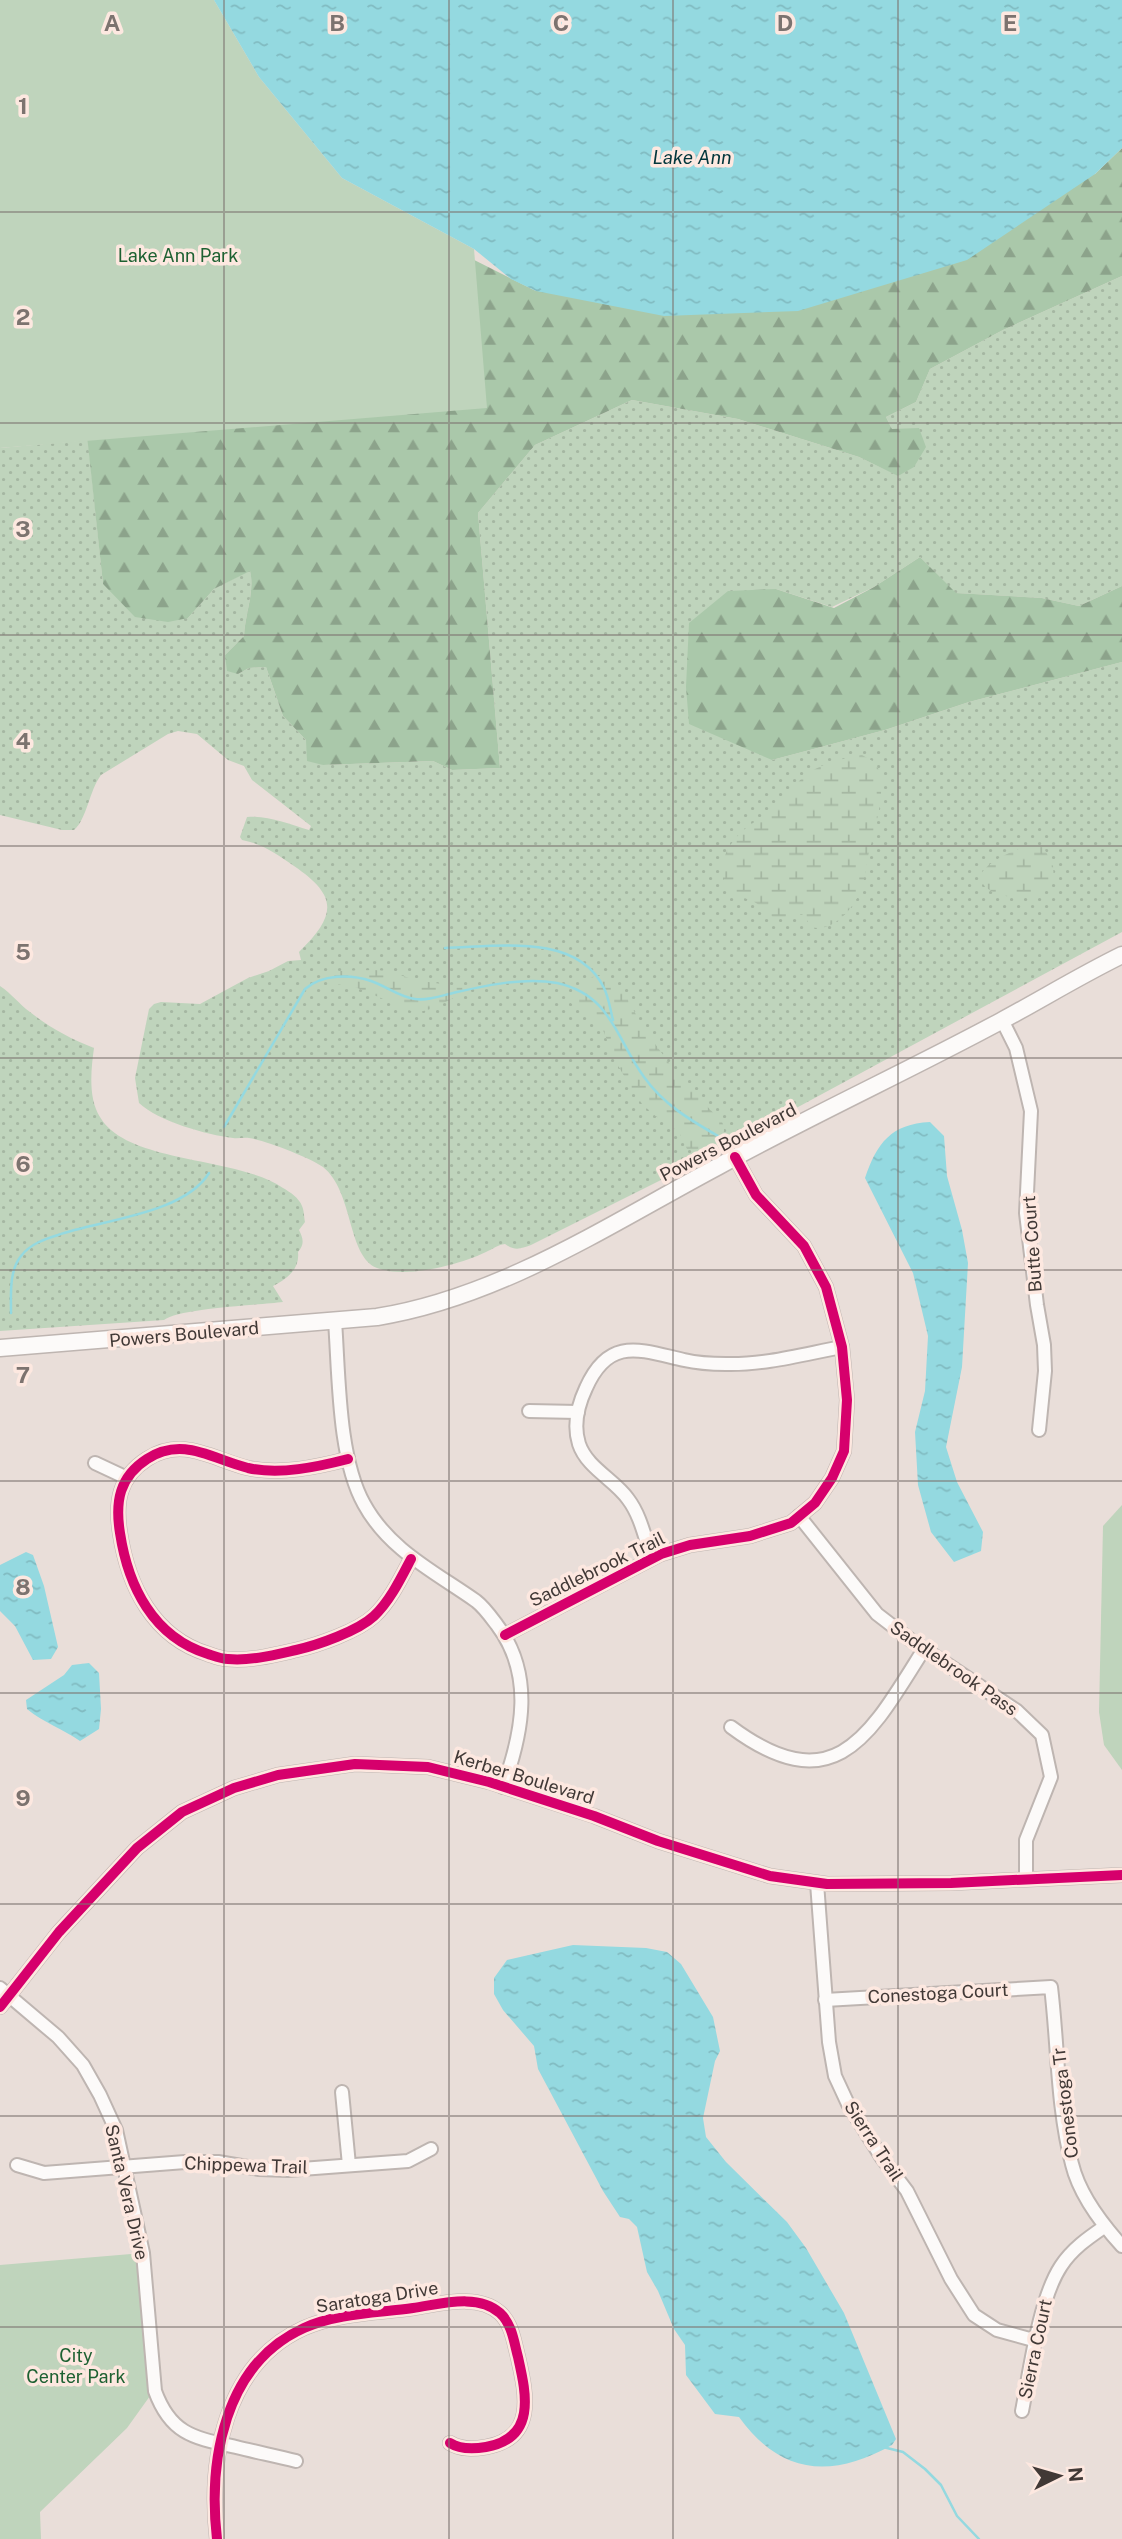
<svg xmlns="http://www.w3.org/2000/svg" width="1122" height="2539" viewBox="0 0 1122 2539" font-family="'Public Sans',sans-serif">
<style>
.grass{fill:url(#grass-dots)}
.forest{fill:url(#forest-firs)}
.wetland{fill:url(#wetland-marsh)}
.green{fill:#bfd4bc}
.water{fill:url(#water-ripples)}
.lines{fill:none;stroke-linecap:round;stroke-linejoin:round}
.stream{stroke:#94d9e0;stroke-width:2.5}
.minor-casing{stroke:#beb5b1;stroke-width:16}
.major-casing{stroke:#beb5b1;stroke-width:19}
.minor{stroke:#fcfaf9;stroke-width:12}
.major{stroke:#fcfaf9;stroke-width:16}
.cycleway-casing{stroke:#fde8e0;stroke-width:15}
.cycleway{stroke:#d6006c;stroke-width:10}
.grid{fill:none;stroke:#7c736f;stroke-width:2;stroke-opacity:0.55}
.labels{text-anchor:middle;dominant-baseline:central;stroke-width:7;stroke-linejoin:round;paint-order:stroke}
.park-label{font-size:18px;fill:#1e6132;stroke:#fde8e0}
.street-label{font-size:18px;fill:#413936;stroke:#fde8e0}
.water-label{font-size:19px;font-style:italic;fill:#02363c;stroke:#fde8e0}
.grid-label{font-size:23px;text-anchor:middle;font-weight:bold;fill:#7c736f;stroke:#fde8e0;stroke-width:7;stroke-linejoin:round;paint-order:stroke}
</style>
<defs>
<pattern id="grass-dots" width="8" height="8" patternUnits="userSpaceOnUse" patternTransform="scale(1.75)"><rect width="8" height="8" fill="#bfd4bc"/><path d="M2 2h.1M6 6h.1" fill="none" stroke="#a5b7a2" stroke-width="1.8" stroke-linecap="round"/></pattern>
<pattern id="forest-firs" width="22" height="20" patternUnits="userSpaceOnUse" patternTransform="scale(1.75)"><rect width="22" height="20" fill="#aac8aa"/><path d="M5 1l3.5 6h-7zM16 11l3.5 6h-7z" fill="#8ca38b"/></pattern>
<pattern id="wetland-marsh" width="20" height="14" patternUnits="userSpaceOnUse" patternTransform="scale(1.75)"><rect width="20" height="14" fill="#bfd4bc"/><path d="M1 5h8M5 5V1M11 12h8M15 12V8" fill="none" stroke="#a5b7a2"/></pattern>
<pattern id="water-ripples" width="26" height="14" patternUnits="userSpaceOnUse" patternTransform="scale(1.75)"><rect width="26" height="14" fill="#94d9e0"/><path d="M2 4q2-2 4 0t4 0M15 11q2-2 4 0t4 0" fill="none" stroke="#81bbc1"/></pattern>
</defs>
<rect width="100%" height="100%" fill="#e9ded9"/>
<g class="grass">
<path d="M1122,276v310l-43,20 -37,-8 -87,-5 -35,-36 -46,30 -42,20 -56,-18 -4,171 113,-30 84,-28 153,-40v270l-361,195 -9,2 -75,43 -146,73c-11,4 -16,6 -26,-1 -8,1 -12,5 -19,8 -27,13 -81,27 -109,16 -30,-12 -23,-76 -54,-101 -12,-9 -59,-27 -74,-29 -5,-1 -11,1 -16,0 -26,-3 -75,-17 -94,-35l-4,-25 14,-69 5,-5 7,-2 39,2 48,-26 21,-7 19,-10 13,-1 -2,-8c38,-37 39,-56 -5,-86 -17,-12 -31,-22 -52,-26l-2,-3 7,-20c20,-2 42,7 62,13l2,-4 -59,-46 -8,-14 -16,-6 -31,-26 -19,-3 -10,3 -67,41c-12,16 -14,44 -27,55h-12l-62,-15v-367l88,-8 15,144 85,34 26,-29 36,-19c5,21 -5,44 -6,66l-19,19 13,19 11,-6 17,-1 17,49 23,24 17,25 110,-4 19,9 48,-2 -22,-255 57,-68 97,-45 106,19 121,38 40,19 -7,-47 -6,-12 30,-15 14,-33 73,-39z"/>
<path d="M0,986c12,8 19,18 30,26 20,16 41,27 64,36 -3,22 -6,50 6,69 27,47 137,39 183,71 7,4 16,10 19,18 2,4 2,11 3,16l-6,8c4,8 6,14 -1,22 2,17 -11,27 -25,34l10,16c-24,3 -104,6 -119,18l-164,11z"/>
</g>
<g class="forest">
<path d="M1122,148v128l-119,54 -73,39 -14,33 -30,15 6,12 27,-1 7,19 -12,20 -16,9 -39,-19 -121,-38 -106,-19 -97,45 -57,68 22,255 -48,2 -19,-9 -110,4 -16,-4 -1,-21 -23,-24 -17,-49 -17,1 -11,6 -11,-3 -2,-16 19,-19c1,-22 11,-45 6,-65l-36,18 -26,29 -20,4 -33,-5 -32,-33 -26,-241 248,-158 211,106 559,-117z"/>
<path d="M920,557l36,36 86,5 37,8 43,-20v76l-153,40 -84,28 -113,30 -83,-36 -3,-37 3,-64 39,-32 48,-2 58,19 40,-21z"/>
</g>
<g class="wetland">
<path d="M862,755c7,4 13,6 16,13 9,19 -3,62 -8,81 -4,12 -4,25 -8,38 -6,19 -29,47 -51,40l-7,-12c-11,-4 -20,6 -31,2 -9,-3 -12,-13 -21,-16 -8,-4 -17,-5 -23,-13 -17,-19 1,-48 17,-60 10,-8 22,-13 32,-21 10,-8 15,-20 24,-29 11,-12 44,-21 60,-23z"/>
<path d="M1034,844l10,4 9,18 1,14c-13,24 -69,22 -74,-3 3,-14 39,-30 54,-33z"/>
<path d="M374,970l14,1 27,9 47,7 1,6 -29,15 -18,5 -61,-26 -26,-4 -6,-4 1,-3 14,-5z"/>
<path d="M595,976h9l19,14 19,36 38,52 42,44c10,19 -19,30 -35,27l-8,-17 -21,-14 -15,-13 -9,-12 -18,-31 -13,-32 -12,-16 -16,-7 -4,-4c1,-12 13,-23 24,-27z"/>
</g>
<g class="green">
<path d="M0,0h214l45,77 83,101 132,71 13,159 -487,40z"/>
<path d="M1122,1505v265l-18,-25 -5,-33 4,-186z"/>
<path d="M143,2253l12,136 -28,39 -87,84 1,27h-41v-274z"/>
</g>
<g class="water">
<path d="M214,0h908v148l-27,26 -128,86 -169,51 -134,5 -128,-25 -25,-12 -37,-30 -132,-71 -83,-101z"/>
<path d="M930,1122l14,14 3,40 15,54 6,33 -6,104 -16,80 11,35 26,50 -2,19 -27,11 -23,-30 -13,-47 -3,-53 10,-41 3,-55 -15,-63 -48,-95c12,-35 26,-54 65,-56z"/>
<path d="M26,1552l7,3 11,31 14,61 -7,12 -18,1 -18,-34 -15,-15v-46z"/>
<path d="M89,1663l10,10 2,36 -2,20 -19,12c-17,-12 -36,-18 -53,-32l-1,-9 38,-25 8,-10z"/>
<path d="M573,1945l73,3 21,4 14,12 32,53 7,34 -5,10 -12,57 3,19 20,25 61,60 19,26 38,65 52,126 -4,6c-61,34 -111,30 -153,-28l-24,-3 -29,-39 -1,-30 -11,-16 -16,-38 -11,-19 -10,-45 -8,-8 -9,-2 -17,-26 -65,-122 -4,-23 -31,-36 -9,-16v-16l13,-18z"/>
</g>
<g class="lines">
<g class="stream">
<path d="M445,948c50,-1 132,-16 159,40 5,10 6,21 9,32"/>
<path d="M224,1127l81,-138c17,-15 46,-15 66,-8 15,5 28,16 44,18 14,2 28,-4 42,-7 31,-7 68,-15 100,-9 55,12 59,56 87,94 19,27 46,43 74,59"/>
<path d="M11,1313c0,-19 -2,-42 10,-57 9,-12 24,-17 37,-21 43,-15 126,-21 151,-62"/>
<path d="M883,2447l20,5 22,17 16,16 16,31 22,23"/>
</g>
<g class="minor-casing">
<g id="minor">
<path d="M1002,1020l14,28 15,63 -5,102 11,92 7,40 1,26 -6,59"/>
<path d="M335,1321c4,54 3,137 29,183 25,46 71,68 112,97 8,6 15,16 21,24 37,49 26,107 6,162"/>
<path d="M529,1411l49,1"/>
<path d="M348,1459c-31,8 -68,16 -100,9 -36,-9 -65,-32 -101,-9 -28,18 -32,43 -27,74 8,53 33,104 88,121 6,2 13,5 20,5 23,2 46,-4 68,-9 22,-5 62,-19 78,-34 16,-15 27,-38 37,-57"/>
<path d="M95,1463l32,15"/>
<path d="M799,1516l78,98 35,27 105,70 25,24 9,42 -25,63v39"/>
<path d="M652,1558c-7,-19 -11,-42 -24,-59 -13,-19 -41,-31 -49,-55 -6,-19 -1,-39 7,-56 23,-52 54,-38 98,-28 13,3 29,4 42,4 39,1 78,-10 116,-17"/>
<path d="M505,1635l156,-81 29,-9 60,-9 41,-13 24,-20 17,-25 12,-27 3,-51 -5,-53 -16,-60 -22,-41 -48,-51 -21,-38"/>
<path d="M731,1727c105,78 140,6 193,-78"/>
<path d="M817,1883l12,159 6,34 13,28 34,54 25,33 44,88 23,36 23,15 40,11"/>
<path d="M0,1988l58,49 25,28 17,30 16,35 27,123 12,138c16,44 40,47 81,56 20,5 40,9 60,14"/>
<path d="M825,2000l226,-13c7,57 6,121 21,177 7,29 30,60 50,82"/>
<path d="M0,2007l59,-75 78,-84 45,-36 52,-24 44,-13 77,-11 73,3 61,15 105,34 64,25 112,35 57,8 124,-1 171,-8"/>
<path d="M342,2092l7,73"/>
<path d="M17,2165l27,8 141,-11h33l41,7 29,1 120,-9 23,-12"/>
<path d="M1022,2411c8,-40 17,-112 39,-145 11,-17 27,-28 43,-39"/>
<path d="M217,2539c-9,-78 7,-175 87,-211 33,-15 74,-15 109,-20 28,-4 65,-15 87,5 12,11 14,29 18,44 8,36 19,81 -32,90 -12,2 -25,3 -36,-4"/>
</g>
</g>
<g class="major-casing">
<path id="major" d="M0,1348l377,-31c124,-20 233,-93 342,-151 93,-51 189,-95 282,-145 41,-22 80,-46 121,-66"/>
</g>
<use href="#minor" class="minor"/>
<use href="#major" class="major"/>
<g class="cycleway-casing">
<g id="cycleway">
<path d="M348,1459c-31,8 -68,16 -100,9 -36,-9 -65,-32 -101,-9 -28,18 -32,43 -27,74 8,53 33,104 88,121 6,2 13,5 20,5 23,2 46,-4 68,-9 22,-5 62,-19 78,-34 16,-15 27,-38 37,-57"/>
<path d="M505,1635l156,-81 29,-9 60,-9 41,-13 24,-20 17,-25 12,-27 3,-51 -5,-53 -16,-60 -22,-41 -48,-51 -21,-38"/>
<path d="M0,2007l59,-75 78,-84 45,-36 52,-24 44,-13 77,-11 73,3 61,15 105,34 64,25 112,35 57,8 124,-1 171,-8"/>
<path d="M217,2539c-9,-78 7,-175 87,-211 33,-15 74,-15 109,-20 28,-4 65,-15 87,5 12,11 14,29 18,44 8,36 19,81 -32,90 -12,2 -25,3 -36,-4"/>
</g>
</g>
<use href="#cycleway" class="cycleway"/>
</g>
<path class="grid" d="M224,0v2539M449,0v2539M673,0v2539M898,0v2539M0,212h1122M0,423h1122M0,635h1122M0,846h1122M0,1058h1122M0,1270h1122M0,1481h1122M0,1693h1122M0,1904h1122M0,2116h1122M0,2327h1122"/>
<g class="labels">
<g class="park-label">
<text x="178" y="255">Lake Ann Park</text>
<text x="76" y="2355">City<tspan x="76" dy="21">Center Park</tspan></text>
</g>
<g class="street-label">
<text transform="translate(728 1142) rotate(-27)">Powers Boulevard</text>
<text transform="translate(1032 1244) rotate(-94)">Butte Court</text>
<text transform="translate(184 1334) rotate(-5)">Powers Boulevard</text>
<text transform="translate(597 1569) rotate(-26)">Saddlebrook Trail</text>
<text transform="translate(954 1668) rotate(35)">Saddlebrook Pass</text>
<text transform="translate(524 1777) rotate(17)">Kerber Boulevard</text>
<text transform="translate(938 1993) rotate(-3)">Conestoga Court</text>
<text transform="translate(1065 2103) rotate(-97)">Conestoga Tr</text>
<text transform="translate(874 2141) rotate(57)">Sierra Trail</text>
<text transform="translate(246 2165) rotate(2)">Chippewa Trail</text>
<text transform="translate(127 2192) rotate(77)">Santa Vera Drive</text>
<text transform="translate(377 2297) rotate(-9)">Saratoga Drive</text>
<text transform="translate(1035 2349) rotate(-78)">Sierra Court</text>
</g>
<g class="water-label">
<text x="692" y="157">Lake Ann</text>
</g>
</g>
<g class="grid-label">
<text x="112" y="31">A</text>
<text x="337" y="31">B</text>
<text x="561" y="31">C</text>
<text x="785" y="31">D</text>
<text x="1010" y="31">E</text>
<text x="23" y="114">1</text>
<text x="23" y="325">2</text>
<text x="23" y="537">3</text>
<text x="23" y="749">4</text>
<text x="23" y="960">5</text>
<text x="23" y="1172">6</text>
<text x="23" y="1383">7</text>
<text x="23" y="1595">8</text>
<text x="23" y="1806">9</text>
</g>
<g transform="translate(1059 2476) rotate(85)" stroke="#fde8e0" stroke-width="5" paint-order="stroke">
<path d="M0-5L12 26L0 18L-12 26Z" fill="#413936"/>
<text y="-10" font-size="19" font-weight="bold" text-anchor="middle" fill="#413936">N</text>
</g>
</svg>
